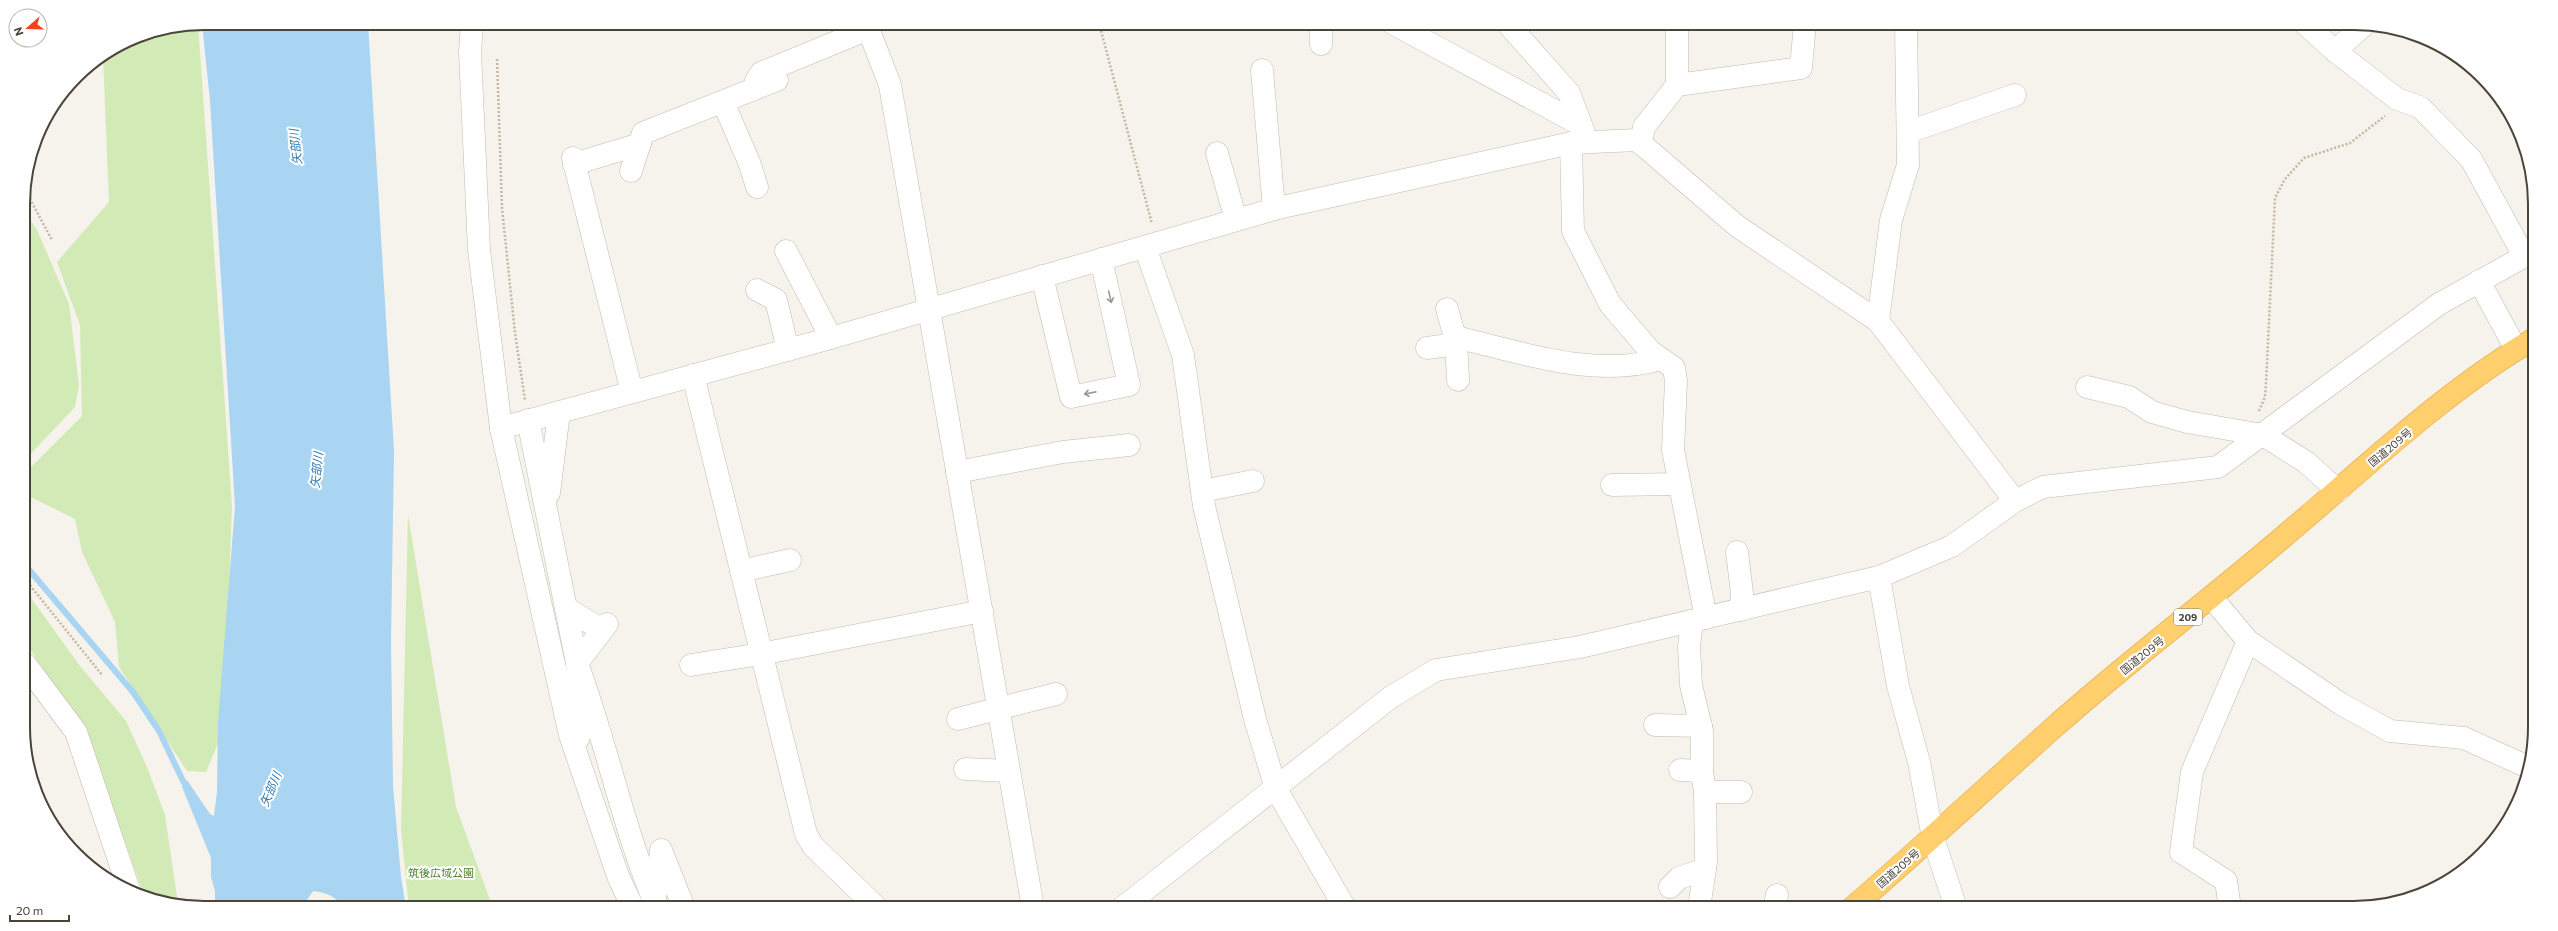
<svg xmlns="http://www.w3.org/2000/svg" width="2558" height="931" viewBox="0 0 2558 931" font-family="Commissioner,'Noto Sans JP',sans-serif">
<style>
.green{fill:#d2eab5}
.water{fill:#a9d4f2}
.lines{fill:none;stroke-linecap:round;stroke-linejoin:round}
.stream{stroke:#a9d4f2;stroke-width:6}
.minor-casing{stroke:#c2bbae;stroke-width:23}
.highway-casing{stroke:#e0a43c;stroke-width:23}
.path{stroke:#c4b79f;stroke-width:2.5;stroke-dasharray:2 2;stroke-linecap:butt}
.minor{stroke:#fff;stroke-width:22}
.highway{stroke:#ffcf6e;stroke-width:22}
.oneway{stroke:#9c9892}
.labels{text-anchor:middle;dominant-baseline:central;stroke-width:4;stroke-linejoin:round;paint-order:stroke}
.shield{fill:#fff;stroke:#817c74;stroke-width:1}
.shield-label{font-size:10px;font-weight:bold;fill:#4b4439}
.street-label{font-size:11px;fill:#4b4439;stroke:#fff}
.park-label{font-size:11px;fill:#4a7f2a;stroke:#fff}
.water-label{font-size:12px;font-style:italic;fill:#2e7ab2;stroke:#fff}
.rim{fill:none;stroke:#4b4439;stroke-width:2}
</style>
<rect width="100%" height="100%" fill="#f6f3ec"/>
<g class="green">
<path d="M198,24l34,482 -8,223 -18,43 -19,-1 -68,-104 -4,-45 -33,-70 -7,-33 -50,-25v-21l57,-57 -2,-91 -23,-63 52,-60 -6,-145 32,-20z"/>
<path d="M23,209l14,21 32,74 10,81 -4,22 -50,53z"/>
<path d="M408,515l48,292 37,101h-84l-8,-78z"/>
<path d="M26,591l54,75 46,55 21,46 18,48 13,89 -33,-6 -58,-163 -61,-92z"/>
</g>
<path class="water" d="M202,23h166l26,428 -3,189 2,146 8,91 5,31h-63c-7,-12 -16,-15 -30,-17l-6,9 -1,8h-91v-17l-4,-14v-19l-29,-71 5,-7 23,34 4,2 3,-24 1,-70 17,-216 -25,-405z"/>
<g class="lines">
<path class="stream" d="M25,565l108,127 26,39 25,52"/>
<g class="minor-casing">
<g id="minor">
<path d="M472,23l-2,29 9,198 22,178 69,307 48,141 15,32"/>
<path d="M866,23l24,62 143,823"/>
<path d="M1392,23l189,102"/>
<path d="M1507,23l62,70 14,37"/>
<path d="M1677,23v62"/>
<path d="M2304,23l31,28 62,48 23,8 51,52 53,97"/>
<path d="M1321,44v-21"/>
<path d="M2335,51l29,-26"/>
<path d="M1262,70l12,139"/>
<path d="M756,81l5,-8 107,-44"/>
<path d="M723,102l26,60 8,25"/>
<path d="M1908,132l107,-37"/>
<path d="M1571,143l2,88 37,73 40,47 24,17 2,13 -3,69 33,168"/>
<path d="M1641,144l3,-17 33,-42 124,-17 4,-45"/>
<path d="M1217,153l19,67"/>
<path d="M573,158l59,234"/>
<path d="M574,164l66,-20"/>
<path d="M631,171l12,-38 134,-53"/>
<path d="M1145,247l38,108 21,151 51,213 21,70 69,119"/>
<path d="M786,251l45,87"/>
<path d="M1042,276l29,121 58,-12 -28,-126"/>
<path d="M2479,281l37,68"/>
<path d="M757,290l19,10 12,50"/>
<path d="M1447,309l9,32 2,39"/>
<path d="M1878,321l13,-101 17,-55 -2,-142"/>
<path d="M1455,337c66,15 139,42 206,22"/>
<path d="M1427,348l29,-4"/>
<path d="M693,375l113,459 7,12 64,62"/>
<path d="M2087,387l42,10 23,15 35,10 76,13 43,27 32,29"/>
<path d="M528,420l49,243 4,68 -3,8"/>
<path d="M501,428l330,-90 447,-130 293,-65 66,-3 100,86 141,95 137,180"/>
<path d="M957,472l106,-20 66,-7"/>
<path d="M1612,485l67,-1"/>
<path d="M1202,491l51,-10"/>
<path d="M549,493l10,-81"/>
<path d="M1737,552l5,41 -1,17"/>
<path d="M741,571l49,-11"/>
<path d="M1879,577l19,109 21,76 14,76 23,70"/>
<path d="M2212,598l36,43 -56,131 -11,80 45,29 4,27"/>
<path d="M566,608l36,22"/>
<path d="M1692,621l-3,26 2,38 11,46v40l3,21 1,70 -7,46"/>
<path d="M607,624l-30,39c30,81 46,166 80,245"/>
<path d="M2248,641l93,63 49,27 74,7 64,29"/>
<path d="M26,665l50,67 53,158"/>
<path d="M691,665l70,-11 221,-43"/>
<path d="M958,719l98,-25"/>
<path d="M1655,725l46,1"/>
<path d="M965,769l44,2"/>
<path d="M1680,770l22,1"/>
<path d="M1705,792h36"/>
<path d="M1670,887l9,-9 26,-9"/>
<path d="M655,899l6,-49 23,58"/>
<path d="M1122,908l269,-211 45,-27 144,-23 299,-70 73,-31 63,-45 28,-14 175,-20 221,-163 95,-53"/>
<path d="M1774,908l3,-13"/>
</g>
</g>
<g class="highway-casing">
<path id="highway" d="M1852,908c68,-59 133,-119 200,-179 74,-66 154,-126 230,-191 80,-67 162,-147 252,-199"/>
</g>
<g class="path">
<path d="M1099,23l53,201"/>
<path d="M497,59l5,149 13,125 10,67"/>
<path d="M89,65v3"/>
<path d="M24,188l28,52"/>
<path d="M2259,411l6,-14 1,-14 9,-185 10,-19 19,-21 46,-15 35,-27"/>
<path d="M25,579l77,96"/>
</g>
<use href="#minor" class="minor"/>
<use href="#highway" class="highway"/>
</g>
<defs><path id="oneway-shaft" d="M-6 0H5M1.5-3L5.5 0L1.5 3" fill="none" stroke-width="1.6" stroke-linecap="round" stroke-linejoin="round"/></defs>
<g class="oneway">
<use href="#oneway-shaft" transform="translate(1110 297) rotate(77)"/>
<use href="#oneway-shaft" transform="translate(1090 393) rotate(169)"/>
</g>
<g class="labels">
<rect class="shield" x="2174" y="609" width="28" height="16" rx="3"/>
<g class="shield-label">
<text x="2188" y="617">209</text>
</g>
<g class="street-label">
<text transform="translate(2390 447) rotate(-40)">国道209号</text>
<text transform="translate(2142 655) rotate(-39)">国道209号</text>
<text transform="translate(1898 868) rotate(-41)">国道209号</text>
</g>
<g class="park-label">
<text x="441" y="872">筑後広域公園</text>
</g>
<g class="water-label">
<text transform="translate(295 147) rotate(-96)">矢部川</text>
<text transform="translate(316 470) rotate(-84)">矢部川</text>
<text transform="translate(270 789) rotate(-67)">矢部川</text>
</g>
</g>
<path d="M0 0H2558V931H0ZM204 30H2354A174 174 0 0 1 2528 204V727A174 174 0 0 1 2354 901H204A174 174 0 0 1 30 727V204A174 174 0 0 1 204 30Z" fill="#fff" fill-rule="evenodd"/>
<path class="rim" d="M204 30H2354A174 174 0 0 1 2528 204V727A174 174 0 0 1 2354 901H204A174 174 0 0 1 30 727V204A174 174 0 0 1 204 30Z"/>
<g transform="translate(28 28) rotate(250)"><circle r="19" fill="#ffffff" stroke="#b7b4b0"/>
<path d="M0-3L7 15L0 10L-7 15Z" fill="#fc3f1d"/>
<text y="-6" font-size="11" font-weight="bold" text-anchor="middle" fill="#4b4439">N</text>
</g>
<path d="M10 915v6h59v-6" fill="none" stroke="#4b4439" stroke-width="2"/>
<text x="16" y="915" font-size="12" fill="#4b4439" stroke="#ffffff" stroke-width="3" paint-order="stroke">20 m</text>
</svg>
